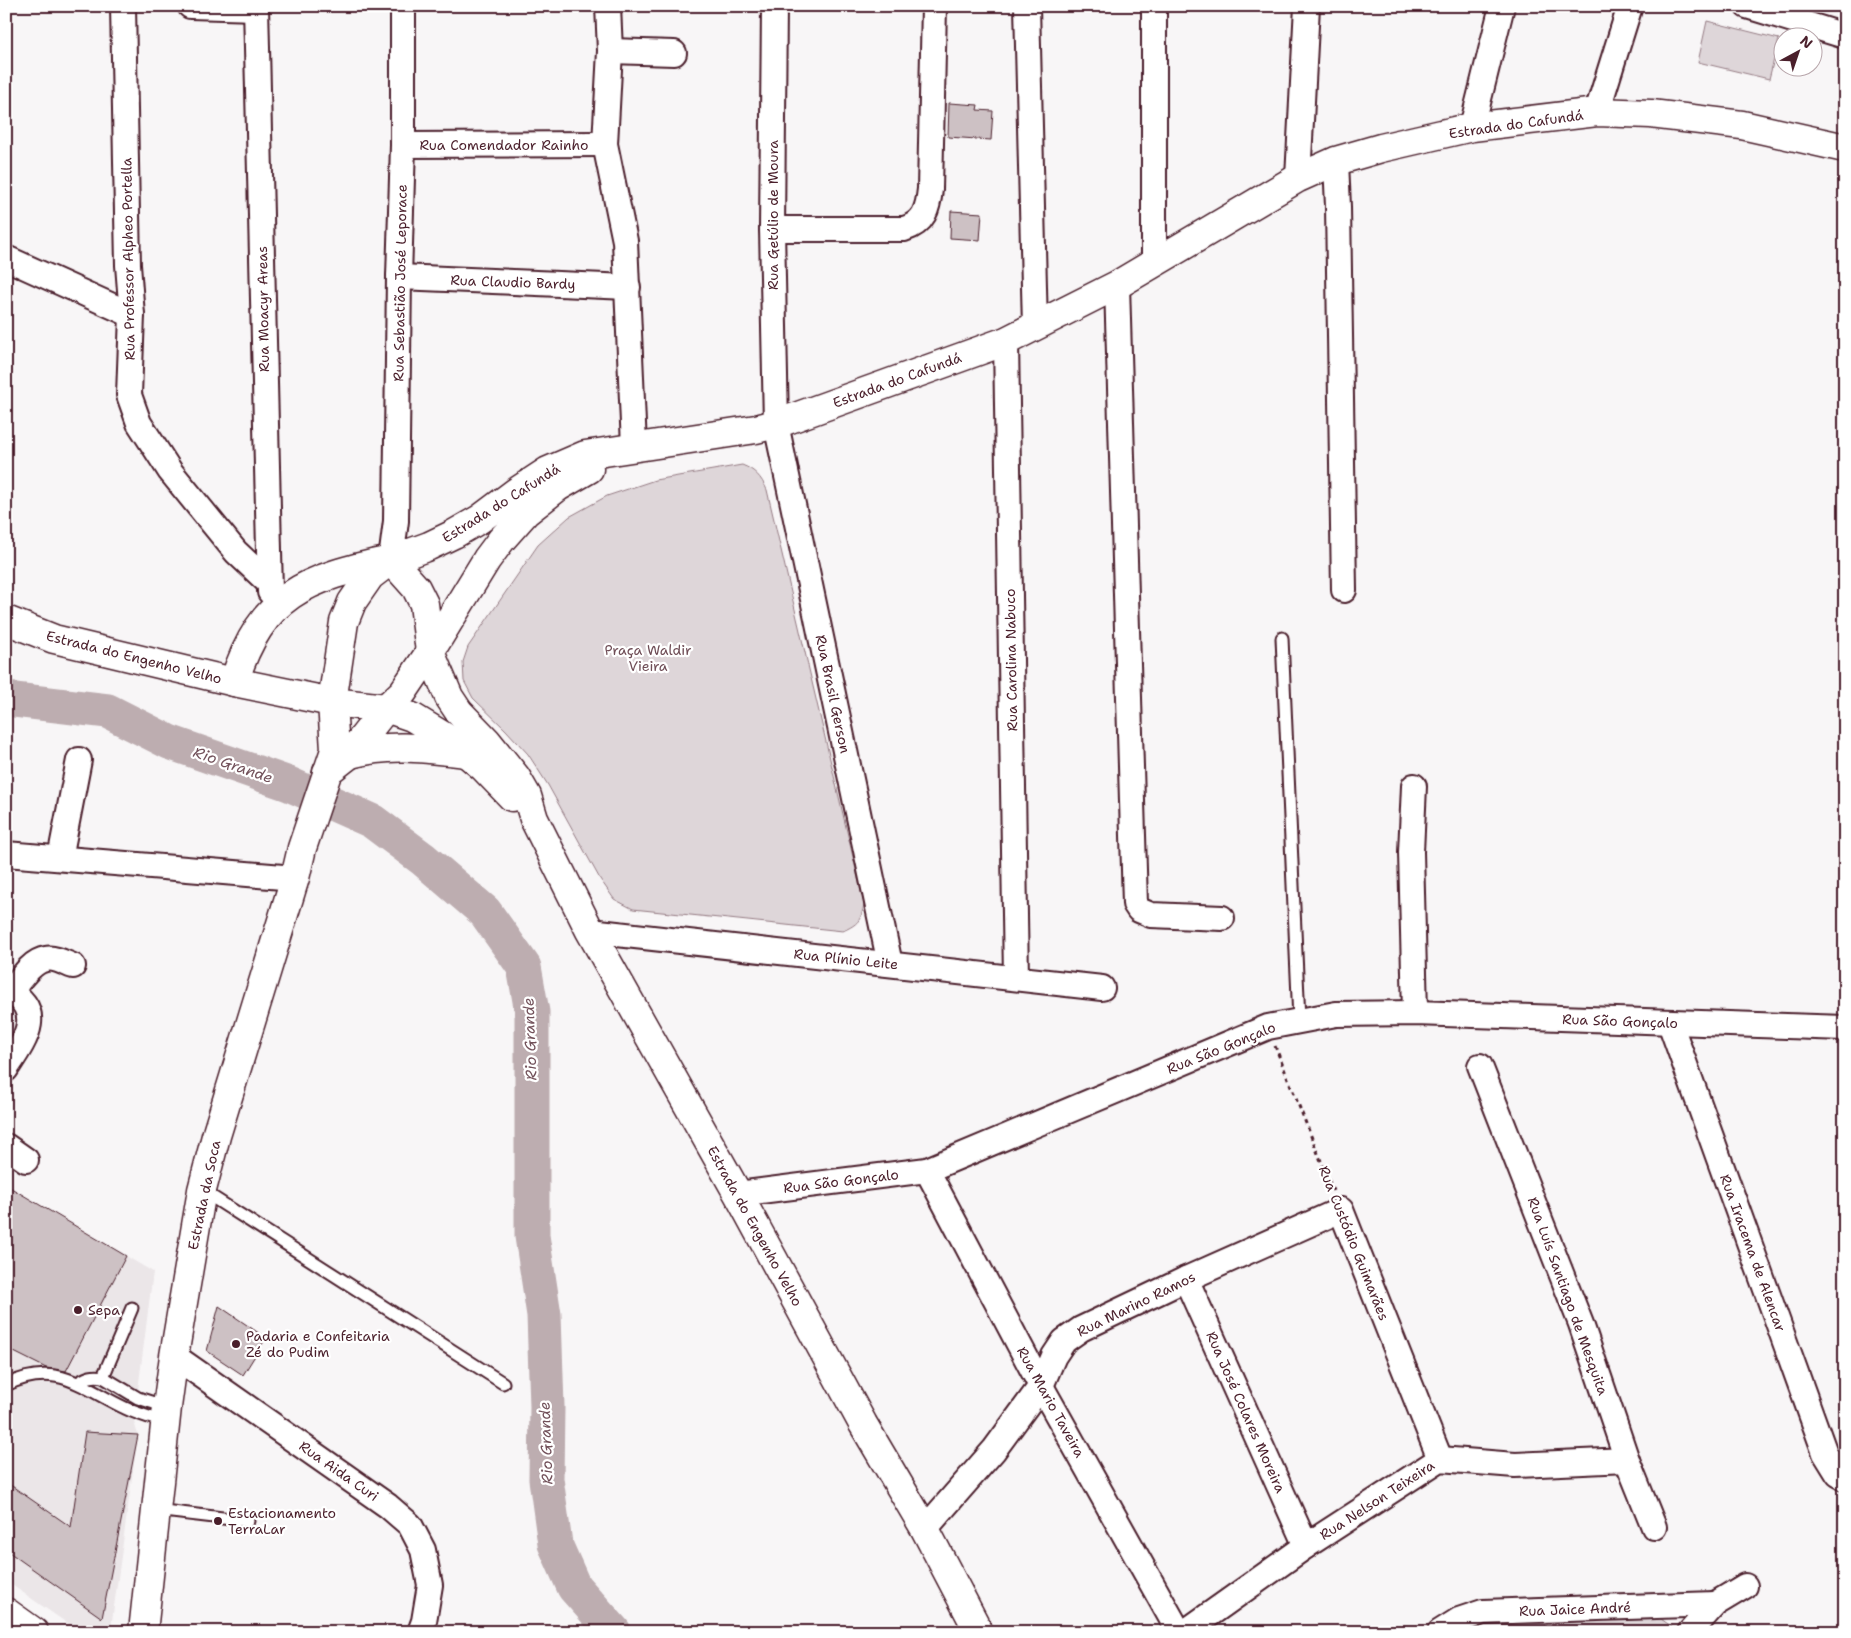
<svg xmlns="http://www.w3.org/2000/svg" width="1851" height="1638" viewBox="0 0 1851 1638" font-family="'Shantell Sans',sans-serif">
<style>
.built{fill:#ebe6e8}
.green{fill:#ded6d9;stroke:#947a82}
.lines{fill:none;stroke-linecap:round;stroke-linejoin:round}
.river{stroke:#bdadb0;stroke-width:35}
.building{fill:#cdc1c4;stroke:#4a1f2b}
.lane-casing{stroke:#4a1f2b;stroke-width:15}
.street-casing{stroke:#4a1f2b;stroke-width:28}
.secondary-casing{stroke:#4a1f2b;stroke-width:31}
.path{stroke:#4a1f2b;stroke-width:3;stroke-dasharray:4 4;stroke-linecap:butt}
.lane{stroke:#fff;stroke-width:11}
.street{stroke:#fff;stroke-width:24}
.secondary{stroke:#fff;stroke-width:28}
.poi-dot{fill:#4a1f2b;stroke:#fff;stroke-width:2}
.labels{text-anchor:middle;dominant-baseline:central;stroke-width:4.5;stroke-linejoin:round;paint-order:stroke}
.street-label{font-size:14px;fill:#4a1f2b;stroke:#fff}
.park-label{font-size:14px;fill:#6f4d56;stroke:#fff}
.poi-label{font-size:14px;fill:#4a1f2b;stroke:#fff;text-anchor:start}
.water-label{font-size:15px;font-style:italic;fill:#72515a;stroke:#fff}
</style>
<rect width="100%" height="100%" fill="#f8f6f7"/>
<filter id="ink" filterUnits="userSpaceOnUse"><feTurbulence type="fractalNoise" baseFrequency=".02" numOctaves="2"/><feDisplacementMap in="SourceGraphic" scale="10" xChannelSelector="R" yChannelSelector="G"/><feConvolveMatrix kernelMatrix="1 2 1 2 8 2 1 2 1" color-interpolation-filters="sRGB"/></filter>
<g filter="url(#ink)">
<path class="built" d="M10,1187l143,85 -19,150 4,13 -27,193 -3,4h-28l-74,-51v-390z"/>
<g class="green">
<path d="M1707,21l72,18 -10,40 -71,-17z"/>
<path d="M742,465c13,5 19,12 25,25l97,414c-3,17 -6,20 -21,27l-210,-22 -19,-10 -14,-20 -52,-94 -20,-31 -22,-24 -33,-32 -9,-17 -1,-19 5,-15 70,-102 31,-28 38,-21 48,-16z"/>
<path d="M1658,1617l13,9 3,6h-124l-4,-4 1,-8z"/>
</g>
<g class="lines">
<path class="river" d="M6,699l102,12 61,31 120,42 83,37 51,38 62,53 39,55 8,45v224l12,79 3,92 -1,72 9,65 19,43 40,45"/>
</g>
<g class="building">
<path d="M949,103l29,2 -1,5 16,1 -2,29 -43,-3z"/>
<path d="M951,211l31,2 -2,27 -30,-2z"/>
<path d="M6,1185l120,71 -60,115 -20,-3 -40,-20z"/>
<path d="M219,1306l47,32 -23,37 -36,-24z"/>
<path d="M85,1432l53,3 -36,183 -96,-68v-68l65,45z"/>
</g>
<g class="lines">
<g class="lane-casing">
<g id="lane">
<path d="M1282,638l17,382"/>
<path d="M203,1191l300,192"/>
<path d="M132,1308l-29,69 35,21 29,9"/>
<path d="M79,1382c9,-5 14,-7 24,-5"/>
<path d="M6,1385c51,-25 76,3 119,23 12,6 27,10 40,14"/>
<path d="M155,1510l93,11"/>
</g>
</g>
<g class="street-casing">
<g id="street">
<path d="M123,6l5,259 4,50 -3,80 10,28 31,48 66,81 33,31"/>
<path d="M190,6l66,2"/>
<path d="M256,6l14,586"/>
<path d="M608,6l2,45 -5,93 20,97 9,205"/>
<path d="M774,6l-2,223 4,195 114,540"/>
<path d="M1027,6l8,321"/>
<path d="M1747,6l98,30"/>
<path d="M610,51l64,2"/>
<path d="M1597,112l33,-106"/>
<path d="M1472,127l30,-121"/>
<path d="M403,145l202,-1"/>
<path d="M1336,161l2,46 6,383"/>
<path d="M1298,178l9,-172"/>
<path d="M772,229h132c20,-6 24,-20 26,-40l4,-183"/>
<path d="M6,258l126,57"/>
<path d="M1154,262v-256"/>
<path d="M399,277l229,10"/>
<path d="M1117,285l18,619 4,6 12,5 71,3"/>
<path d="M1006,341l10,637"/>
<path d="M391,560l5,-39 3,-244 4,-132v-139"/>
<path d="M1414,786l-3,66 4,161"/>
<path d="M6,854l289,24"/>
<path d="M60,858l19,-98"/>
<path d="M590,931l512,57"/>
<path d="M6,989c41,22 19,51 0,80"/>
<path d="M10,992c9,-11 21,-31 36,-33 8,-2 19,4 27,7"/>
<path d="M1670,1023l155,430 13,21 7,4"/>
<path d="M1480,1066l101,258 46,136 27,67"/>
<path d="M6,1146l20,14"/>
<path d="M927,1170l114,216 138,246"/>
<path d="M738,1194l189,-24 341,-143 68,-13 79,-1 430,15"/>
<path d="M1186,1279l120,267"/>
<path d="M174,1356l214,150 22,19 13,25 7,35 -6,36 -4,11"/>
<path d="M925,1529l69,-79 47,-64 13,-30 10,-15 17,-12 105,-50 155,-69 99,249"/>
<path d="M1185,1632l121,-86 134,-87 75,6 112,-5"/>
<path d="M1440,1632l19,-12 24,-8 232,-8"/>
<path d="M1690,1632l25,-28 30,-18"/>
</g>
</g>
<g class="secondary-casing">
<g id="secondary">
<path d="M6,620l48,19 180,43 98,20 54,6 26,9 41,25 30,25 29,30"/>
<path d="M234,682c28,-88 72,-104 157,-122l25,28 8,16 6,48 19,45 10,15 28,29 29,36 11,19 7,23 56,112 148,263 125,230 62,105 54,103"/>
<path d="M350,754c41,-11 74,-6 115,-1"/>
<path d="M327,772l23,-18 36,-46 17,-16 27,-40 57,-93 15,-20 24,-27 32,-25 31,-18"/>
<path d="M6,1612l28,20"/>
<path d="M143,1632l24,-225 7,-51 28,-166 14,-54 79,-258 7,-30 33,-98 -3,-48 12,-80 8,-20 18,-26 21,-16 38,-14 25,-12 26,-15 36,-27 32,-21 37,-16 171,-26 20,-5 230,-83 111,-56 181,-107 38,-17 45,-13 91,-21 125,-15 54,2 91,11 103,23"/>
</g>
</g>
<path class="path" d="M1275,1046l58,145"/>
<use href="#lane" class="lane"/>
<use href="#street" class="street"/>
<use href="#secondary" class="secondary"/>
</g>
</g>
<g class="poi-dot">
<circle cx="78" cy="1310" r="5"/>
<circle cx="236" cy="1344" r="5"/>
<circle cx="218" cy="1521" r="5"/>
</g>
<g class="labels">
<g class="street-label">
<text transform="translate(1516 124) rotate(-8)">Estrada do Cafundá</text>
<text x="504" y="145">Rua Comendador Rainho</text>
<text transform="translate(773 215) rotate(-90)">Rua Getúlio de Moura</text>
<text transform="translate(128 259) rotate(-91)">Rua Professor Alpheo Portella</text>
<text transform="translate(513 282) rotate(2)">Rua Claudio Bardy</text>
<text transform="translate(400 283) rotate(-89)">Rua Sebastião José Leporace</text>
<text transform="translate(263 309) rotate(-91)">Rua Moacyr Areas</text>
<text transform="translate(897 380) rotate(-20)">Estrada do Cafundá</text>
<text transform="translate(501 503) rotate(-32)">Estrada do Cafundá</text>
<text transform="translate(134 657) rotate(14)">Estrada do Engenho Velho</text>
<text transform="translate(1011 660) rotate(-91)">Rua Carolina Nabuco</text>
<text transform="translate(833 694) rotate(78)">Rua Brasil Gerson</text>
<text transform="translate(846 959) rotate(6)">Rua Plínio Leite</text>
<text transform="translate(1620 1021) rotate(2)">Rua São Gonçalo</text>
<text transform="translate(1221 1048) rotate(-22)">Rua São Gonçalo</text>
<text transform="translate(841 1181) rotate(-7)">Rua São Gonçalo</text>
<text transform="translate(204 1195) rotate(-78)">Estrada da Soca</text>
<text transform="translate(755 1226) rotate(61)">Estrada do Engenho Velho</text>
<text transform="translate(1354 1243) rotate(68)">Rua Custódio Guimarães</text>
<text transform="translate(1753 1253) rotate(70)">Rua Iracema de Alencar</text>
<text transform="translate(1568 1296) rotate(70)">Rua Luís Santiago de Mesquita</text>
<text transform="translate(1136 1304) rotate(-26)">Rua Marino Ramos</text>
<text transform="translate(1051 1402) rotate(61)">Rua Mario Taveira</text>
<text transform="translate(1246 1412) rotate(66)">Rua José Colares Moreira</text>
<text transform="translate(339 1471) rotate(35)">Rua Aida Curi</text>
<text transform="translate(1377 1500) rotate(-33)">Rua Nelson Teixeira</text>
<text transform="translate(1575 1609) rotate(-2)">Rua Jaice André</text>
</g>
<g class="park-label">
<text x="648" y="650">Praça Waldir<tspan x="648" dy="16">Vieira</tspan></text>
</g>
<g class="poi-label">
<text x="88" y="1310">Sepa</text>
<text x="246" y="1336">Padaria e Confeitaria<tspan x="246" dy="16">Zé do Pudim</tspan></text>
<text x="228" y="1513">Estacionamento<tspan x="228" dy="16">TerraLar</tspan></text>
</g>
<g class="water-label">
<text transform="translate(233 765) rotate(19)">Rio Grande</text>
<text transform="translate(530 1039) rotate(-92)">Rio Grande</text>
<text transform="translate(546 1443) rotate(-92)">Rio Grande</text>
</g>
</g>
<rect width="1851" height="1638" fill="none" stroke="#fff" stroke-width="25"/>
<rect x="12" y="12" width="1826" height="1613" fill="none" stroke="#4a1f2b" stroke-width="2" filter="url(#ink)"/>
<g transform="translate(1798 52) rotate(40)"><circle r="24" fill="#ffffff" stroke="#b7a5aa"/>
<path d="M0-4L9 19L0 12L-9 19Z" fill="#4a1f2b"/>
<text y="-8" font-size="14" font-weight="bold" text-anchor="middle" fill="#4a1f2b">N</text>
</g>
</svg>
